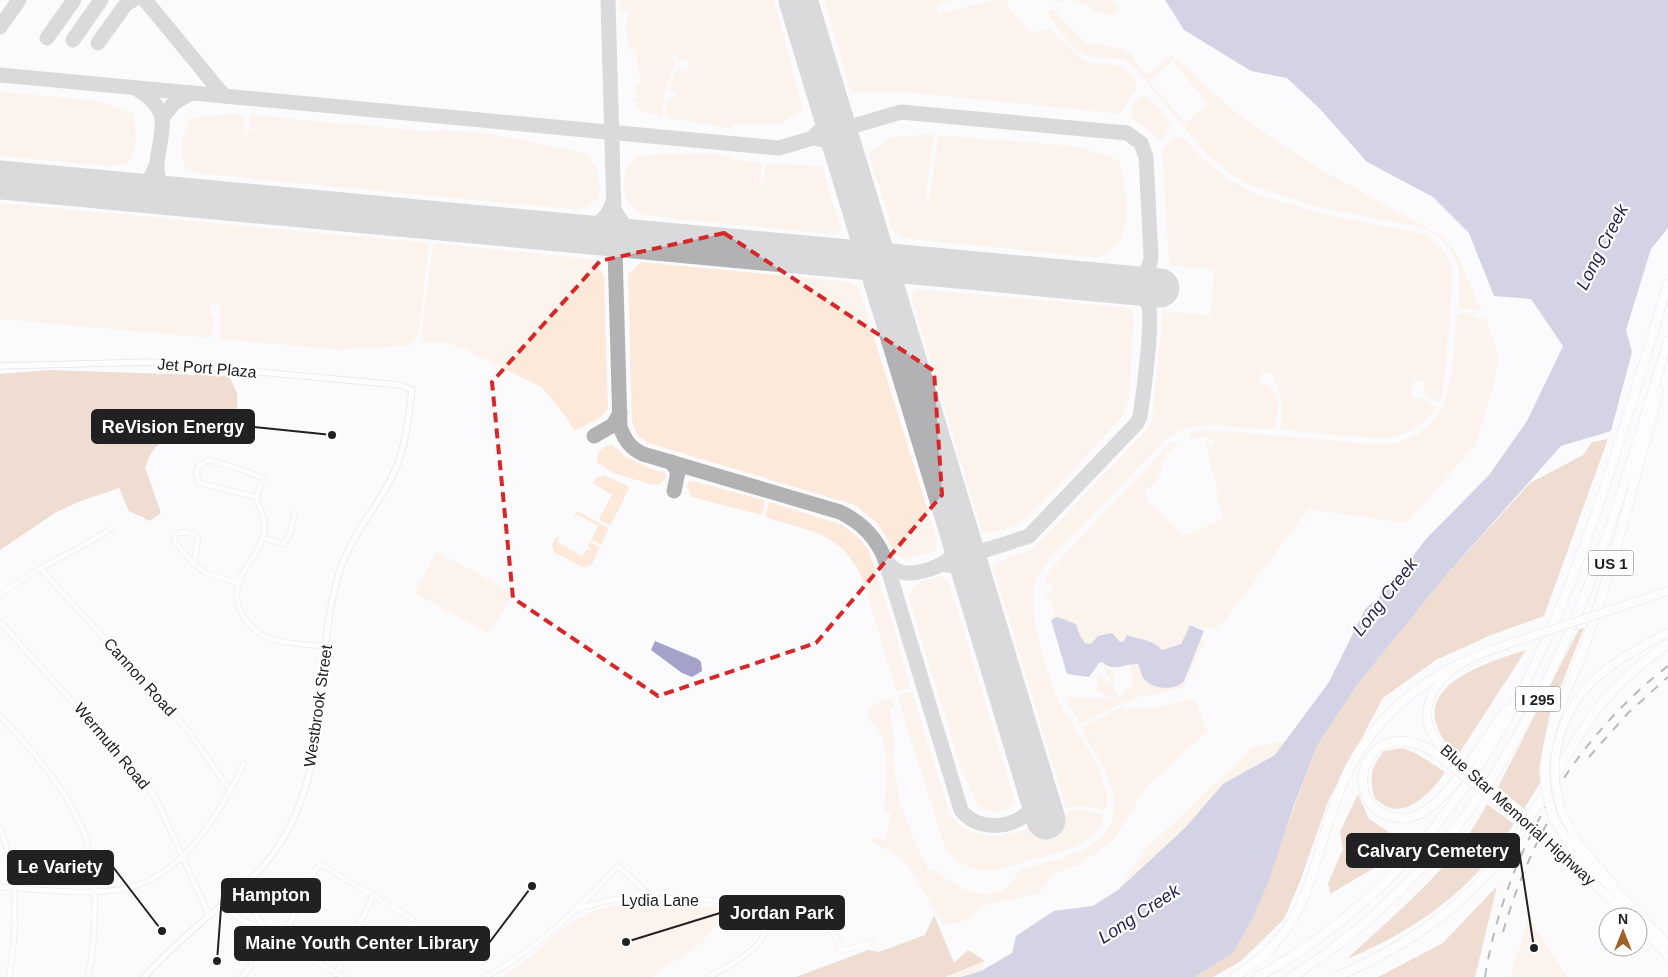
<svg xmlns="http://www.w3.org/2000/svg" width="1668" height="977" viewBox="0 0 1668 977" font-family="Helvetica,sans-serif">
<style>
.green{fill:#fce9da}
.forest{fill:#ddb89a}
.water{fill:#a5a2ca}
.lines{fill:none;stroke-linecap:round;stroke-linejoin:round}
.taxiway{stroke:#b2b2b5;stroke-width:15}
.runway{stroke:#b2b2b5;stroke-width:39}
.minor-casing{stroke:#ccccd0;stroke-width:6}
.tertiary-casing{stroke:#ccccd0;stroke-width:7}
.primary-casing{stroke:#ccccd0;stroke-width:9}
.motorway-casing{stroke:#ccccd0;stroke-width:10}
.minor{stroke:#fff;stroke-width:5}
.tertiary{stroke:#fff;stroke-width:5.5}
.primary{stroke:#fff;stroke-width:8}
.motorway{stroke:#fff;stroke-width:9}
.rail{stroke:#6a6a6c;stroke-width:2;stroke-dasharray:9 9;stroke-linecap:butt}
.primary-bridge-casing{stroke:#ccccd0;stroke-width:9;stroke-linecap:butt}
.motorway-bridge-casing{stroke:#ccccd0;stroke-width:10;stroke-linecap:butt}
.primary-bridge{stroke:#fff;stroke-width:8}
.motorway-bridge{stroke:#fff;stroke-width:9}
.marked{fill:none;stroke:#d62828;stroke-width:4;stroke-dasharray:10 6;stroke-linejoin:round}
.labels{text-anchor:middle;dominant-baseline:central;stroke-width:4.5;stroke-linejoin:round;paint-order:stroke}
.shield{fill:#fff;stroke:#646364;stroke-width:1}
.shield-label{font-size:15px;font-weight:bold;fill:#212022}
.street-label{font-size:16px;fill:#212022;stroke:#fff}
.water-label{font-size:18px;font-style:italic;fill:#2b2153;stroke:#fff}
.leader{fill:none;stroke:#212022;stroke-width:2}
.callout-dot{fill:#212022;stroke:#fff;stroke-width:2}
.callout{fill:#212022;stroke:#212022;stroke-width:2}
.callout-label{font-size:18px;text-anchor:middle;font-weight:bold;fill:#fff}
</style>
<rect width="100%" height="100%" fill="#fbfbfe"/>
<g class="green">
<path d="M621,0h153l29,110 -24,14 -46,1 -1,4 -65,-11v-18l9,-5 -1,-4 -6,-2 5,-17 5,-4 5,3 6,-6 -3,-6 -9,3 -3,-7 -3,1 3,7 -11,31 -2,23 -21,-6 -9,-12 5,-1 -2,-13 6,-2 -6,-33 -6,-1 -3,-20 2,-18 -8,-1z"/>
<path d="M824,0h130l-11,2 -6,6 1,6 55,-14h13l6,12 18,20 20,-3 31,30 7,4 27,2 8,3 13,13v8l-16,25 -205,-21 -64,-1z"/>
<path d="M1050,0h62l8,8 -5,8 -20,-5 -7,-6 -15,-5 -16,2z"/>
<path d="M1052,8l33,34 37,7 9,5 15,21 26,-20 4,3 -27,23 36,42 23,-19 -34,-41 4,-3 60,54 38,27 46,29 120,66 15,18 24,55 -4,2 -18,-3v-40l-9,-19 -11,-12 -15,-9 -102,-20 -73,-23 -18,-11 -23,-18 -75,-90c-17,-13 -27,-5 -45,-10 -15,-5 -29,-27 -38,-39l-2,-5z"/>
<path d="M0,92l95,8 38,14 4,25 -8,24 -18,3 -111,-10z"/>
<path d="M1144,96c11,5 23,21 27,32l-8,10 -6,2 -8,-10 -18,-12c-2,-9 4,-20 13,-22z"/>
<path d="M233,113l12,5 -1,17h3l1,-5h4v-2l-3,-2 1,-11 175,16c52,-4 103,11 153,21 20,6 23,26 21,44l-9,10 -11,4 -376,-36 -18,-6 -4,-25 8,-24z"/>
<path d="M934,134l-8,62 3,7 9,-68 136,11 45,14c8,33 19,82 -20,98l-199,-20 -7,-7 -25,-78 24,-16z"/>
<path d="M1177,137l6,1 19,20 26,21 25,14 64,20 99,19c22,6 35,23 37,45l-9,108 -4,16 -3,1 -13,-7 1,-13 -11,-1 -3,16 12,2 14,8c-16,21 -32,30 -58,32l-96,-9 -3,-3c1,-10 4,-23 0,-33 -2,-8 -7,-11 -6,-20l-12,-1 -2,11 9,1 10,18 -4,26c-41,3 -70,-17 -109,10l-120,125c-7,10 -12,19 -13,32 -3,21 17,88 27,107 13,26 56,80 46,107l-22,-4 -18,2 -73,-241 12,-8 27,-9 117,-123 3,-8 11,-108 47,4 4,-45 -45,-5 -7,-117z"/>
<path d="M713,154l17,2 1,3 31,4 -2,19 3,1 3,-19 56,2 19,63 -3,4 -8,1 -182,-18c-27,-5 -33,-49 -9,-59 13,-5 57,-2 74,-3z"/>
<path d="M0,203l429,40 -10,88 -8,14 -70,5 -122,-11 1,-34h-10v8l5,3 -4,22 -211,-19z"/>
<path d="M433,243l160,16 11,17 4,133 -6,7 -27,15 -17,-25 -17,-19 -79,-39 -16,-5 -22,-1 -3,-8z"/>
<path d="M641,262l201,19 10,2 7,6 78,251 -2,11 -30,9 -9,-6 -19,-31 -22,-18 -207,-62 -10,-7 -6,-13 -4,-149z"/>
<path d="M918,289l212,19 4,10 -5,82 -7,17 -92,99c-16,12 -29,15 -48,16l-71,-236 3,-6z"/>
<path d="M1462,313h13l2,2 -7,-1 -1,2 17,3 10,28 2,14 -4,24 -19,61 -69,77 -98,-14 -84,113 -12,8 -21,-5 -10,19 -19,6c-9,-12 -22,-10 -34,-15l-4,6h-30l-3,3 -6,-1 -28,-26 -6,3v-4l4,-2 -3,-11 -7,-10 8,-1v-5l-3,-5 -9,7 9,-19 120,-127 6,-2 2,4 -10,7 -8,12 3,4 -5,6 3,4 -16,14 3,10 37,33 39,-16 -7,-22 -1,-16 -5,-10 -5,-31 5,6 4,-3 -9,-6 -15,1 -1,-5 10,-3 26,1 154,14c77,-6 71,-72 77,-131z"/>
<path d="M612,445l14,12 23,11 17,5v5l-6,6 -7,1 -40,-12 -16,-11c-1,-10 5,-16 15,-17z"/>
<path d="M603,475l23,10 3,4 -19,37 -11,-7 13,-24 -19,-12 3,-5z"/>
<path d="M689,480l74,20 2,4 -4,11 -69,-18 -5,-10z"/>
<path d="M769,502l71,22c11,7 21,14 28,26 6,11 43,131 42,139l-14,2 -32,-108c-20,-51 -53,-51 -99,-66z"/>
<path d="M577,511l32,17 -8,17 -10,-5 7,-14 -20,-11 -4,3z"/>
<path d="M557,536l2,2 -2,4 25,14 5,-7 3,2 1,-2 -3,-4 2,-3 10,5 -8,17 -8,4 -30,-16 -2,-7z"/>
<path d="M437,551l76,42 -23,41 -76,-41z"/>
<path d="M941,576l8,6 64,213c2,19 -23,21 -35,10l-17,-37 -52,-169c0,-17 18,-19 32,-23z"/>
<path d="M1201,639l4,2 -22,47 -48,10 -55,25 -14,-22 3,-4 46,2 -19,-8 2,-17 10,8 4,-1 -9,-14 1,-1 10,7 -1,14 6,10 4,-2 4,-8h4l2,-4 -4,-20 9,1 6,16 10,6 30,-5z"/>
<path d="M911,692l2,2 36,118c28,44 79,15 118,3v-4l18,-2 19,6c-1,15 -17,25 -29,32l-78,23c-24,2 -44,-6 -54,-28l-44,-140v-7z"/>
<path d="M891,698l3,8 -5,2 1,3 5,31 -2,19 7,41 16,43 12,21 -1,3 3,2 6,-2 3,2 -2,4 4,-1c15,14 48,30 67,12 7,-6 8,-15 18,-18 18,-5 38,-9 55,-17 60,-29 25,-81 1,-120v-3l2,-3 39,-19 2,4 15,-3 6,2 48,-10 14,32 -61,55 -34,55 -36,25 -23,7 -15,20 -58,13 -11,13 -26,7 -38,-64 -36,-22 3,-3 13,3 5,-26 -7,-3c2,-22 5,-49 -1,-71 -2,-12 -16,-17 -15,-30l6,-6z"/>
<path d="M1288,740l-7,32 -227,205h-109l40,-16 -3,10 30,-18 4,-17 38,-25 39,-5 25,-16 27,-40 107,-102z"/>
<path d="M623,905l106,2 -28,37 -51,33h-149c46,-25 65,-69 122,-72z"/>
<path d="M1529,918l38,59h-57z"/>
</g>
<g class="forest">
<path d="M48,370l181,6 8,17 1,26c-29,3 -59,8 -82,28 -5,4 -8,14 -11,20l16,46 -11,8 -21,-10 -10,-23 -41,14 -23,11 -55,37v-176z"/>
<path d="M1608,439l-64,177 -53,19 -55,25 -53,38 -54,101 -30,85 -15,35 -43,42 -28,16h-18l38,-24 19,-33 65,-174 40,-61 85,-105 88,-97 53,-28 9,-13z"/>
<path d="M1584,628l-35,88 -10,52 1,15 -16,26 -26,-22 81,-158z"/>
<path d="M1526,650l-66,102c-13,-5 -20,-15 -24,-29 -12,-43 59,-63 90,-73z"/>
<path d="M1403,748l16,7 26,17c-10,16 -35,44 -57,35 -4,-1 -9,-6 -13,-8 -6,-22 -5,-30 9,-48z"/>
<path d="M1358,794l11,25 23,15 4,8 -10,19 -56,33 -2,-11 15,-34 -3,-17z"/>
<path d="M1487,804l27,20c-12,17 -24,36 -39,51 -37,38 -80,64 -128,84 51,-48 108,-93 140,-155z"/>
<path d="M1497,886l-22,91h-97l65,-34z"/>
<path d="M934,915l20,48 14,-13 17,11 -40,16h-149l72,-27 11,2 46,-17z"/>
</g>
<g class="water">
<path d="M1165,0h503v228l-17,21 -25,81 6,22 -21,79 -50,15 -119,134 -85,105 -40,61 -24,62 -24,72 -17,40 -19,33 -38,24h-234l20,-6 31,-18 4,-17 38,-25 39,-5 25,-16 68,-63 37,-43 52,-29 54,-73 36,-73 21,-18 40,-52 63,-64 38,-54 36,-75 -32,-47 -37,-3 -25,-63 -36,-36 -66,-35 -47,-53 -33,-31 -36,-7 -67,-41z"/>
<path d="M1057,617l19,7 4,12 5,7 6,1 7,-8 14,-3 8,9 4,-1 3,-6c13,5 26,4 35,15l19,-6 9,-19 14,6 -20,50c-9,10 -30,9 -40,-2 -3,-3 -4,-11 -6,-15 -14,-1 -25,9 -36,-2l-3,1 -10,14 -22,-3 -16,-54z"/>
<path d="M655,641l43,18 3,3 1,9 -10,6 -10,-4 -31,-23z"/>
</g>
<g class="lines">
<g class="taxiway">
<path d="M145,0l79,96"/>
<path d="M608,0l12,427c5,13 10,21 23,27l197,58c21,10 36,25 45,47l76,251c15,21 53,20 69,0 5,-6 5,-14 6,-22"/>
<path d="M0,27l19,-27"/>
<path d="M47,38l27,-38"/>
<path d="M73,40l28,-40"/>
<path d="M98,43l28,-39 7,-4"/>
<path d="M0,75l779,73 122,-36 226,21 14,10 5,14 5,99c-1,18 -13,26 -30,27"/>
<path d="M135,88c11,6 26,18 27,31 3,29 -22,63 17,78"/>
<path d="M162,118l12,-15 17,-10"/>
<path d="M813,137l13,-12 3,-18"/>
<path d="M814,138l17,3 14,15"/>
<path d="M125,192c18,-3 25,-9 31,-27"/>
<path d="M615,211l12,19 19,10"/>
<path d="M570,233c21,-3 37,-10 43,-32"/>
<path d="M589,235c13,3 22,8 26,21"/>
<path d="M594,436l19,-11 7,-12"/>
<path d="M671,462l7,10 -4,19"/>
<path d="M885,560c4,5 9,10 16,12 14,4 46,-6 54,-19 4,-7 3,-15 3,-23"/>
<path d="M942,564l87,-28 108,-113 3,-6c3,-20 14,-99 8,-113 -5,-12 -15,-16 -27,-21"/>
<path d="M943,564l17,3 13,12"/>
</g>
<g class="runway">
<path d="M798,0l248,820"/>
<path d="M0,180l1160,108"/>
</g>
<g class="minor-casing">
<g id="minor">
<path d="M208,460l29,8 26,10 -7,19 -57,-14 -3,-11 3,-6z"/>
<path d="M256,497c4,13 11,23 8,37 -3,16 -17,28 -23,43 -6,12 -5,26 1,37 16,31 54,30 85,32"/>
<path d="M180,532l15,2 3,4 -4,26 -20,-23 1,-6z"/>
<path d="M263,538l21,6 6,-11 5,-20"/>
<path d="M194,564l12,9 33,10"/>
<path d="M40,568l147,161 44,63"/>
<path d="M0,595c34,-27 74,-42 111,-66"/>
<path d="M0,622l145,160 13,21 51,112"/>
<path d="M0,716c31,33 63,68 81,110 18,40 16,108 7,151"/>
<path d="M0,827c18,49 18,98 9,150"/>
<path d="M0,887c39,2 95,10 132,0 54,-15 90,-77 112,-124"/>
<path d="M239,890l26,38"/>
<path d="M222,905l18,14 13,6 12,3 39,27 40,22"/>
<path d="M578,908c11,-2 23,-6 34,-8 38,-5 184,0 211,22 10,7 14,17 18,29l30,-9"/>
<path d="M280,938l5,-4 31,-66 6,-3 91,54"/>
<path d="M336,974l37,-78"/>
<path d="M242,977l9,-11"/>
<path d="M485,977c51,-26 94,-69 133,-111l36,33"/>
<path d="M709,977c15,-9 51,-26 55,-44 2,-9 -1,-18 -3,-27"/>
</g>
</g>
<g class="tertiary-casing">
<path id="tertiary" d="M0,366l150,-4 250,23 12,5c-4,32 -7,63 -22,91 -16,30 -40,57 -50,89 -30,95 -4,197 -67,284 -17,24 -41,42 -63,61 -23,19 -45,40 -66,62"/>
</g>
<g class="primary-casing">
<g id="primary">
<path d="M1626,605l42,-14"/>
<path d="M1445,751c-32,-30 -17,-66 16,-87 15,-10 33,-15 50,-21"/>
<path d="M1555,758c10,-70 56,-95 113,-126"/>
<path d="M1561,810l18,35 35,40"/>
<path d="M1550,844l81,73"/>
<path d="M1640,915l28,30"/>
<path d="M1638,924l30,32"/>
</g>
</g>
<g class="motorway-casing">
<g id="motorway">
<path d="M1441,757c-69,-52 -107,39 -52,59 12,4 25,2 36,-5 29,-19 60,-72 81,-101"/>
<path d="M1545,776c-1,-48 26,-89 41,-134 29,-82 50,-167 73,-252"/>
<path d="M1554,820l21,32 69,67"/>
<path d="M1234,977c85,-51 76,-126 113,-204 22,-47 68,-89 115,-110"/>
<path d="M1257,977c260,-143 330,-431 411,-693"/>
<path d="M1292,977c160,-102 250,-257 312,-433 24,-67 43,-135 64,-203"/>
<path d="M1336,977c69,-30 129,-70 174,-131 32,-42 54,-92 86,-135 19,-26 45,-48 72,-67"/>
</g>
</g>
<use href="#minor" class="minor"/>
<use href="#tertiary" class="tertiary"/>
<use href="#primary" class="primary"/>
<use href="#motorway" class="motorway"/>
<g class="rail">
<path d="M1589,757l39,-44 40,-36"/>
<path d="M1503,932c13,-45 31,-88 56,-130"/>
<path d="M1485,977c19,-120 86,-236 183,-311"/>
</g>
<g class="primary-bridge-casing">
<g id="primary-bridge">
<path d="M1511,643l115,-38"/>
<path d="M1445,751l45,40"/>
<path d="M1555,758v24l6,28"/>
</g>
</g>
<g class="motorway-bridge-casing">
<g id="motorway-bridge">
<path d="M1441,757l109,87"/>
<path d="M1545,776l2,19 7,25"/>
</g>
</g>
<use href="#primary-bridge" class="primary-bridge"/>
<use href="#motorway-bridge" class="motorway-bridge"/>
</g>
<path d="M0 0H1668V977H0ZM724,233l210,138 8,124 -126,148 -158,53 -145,-98 -21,-216 108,-121z" fill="#fbfbfe" fill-opacity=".55" fill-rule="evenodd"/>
<path class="marked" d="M724,233l210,138 8,124 -126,148 -158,53 -145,-98 -21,-216 108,-121z"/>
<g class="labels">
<g class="shield">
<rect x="1588.5" y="550.5" width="45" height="25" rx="4"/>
<rect x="1515.5" y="686.5" width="45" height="25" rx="4"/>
</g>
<g class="shield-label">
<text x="1611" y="563">US 1</text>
<text x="1538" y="699">I 295</text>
</g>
<g class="street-label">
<text transform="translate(207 368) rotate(5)">Jet Port Plaza</text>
<text transform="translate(140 677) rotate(48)">Cannon Road</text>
<text transform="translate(318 706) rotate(-82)">Westbrook Street</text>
<text transform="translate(112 746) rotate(50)">Wermuth Road</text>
<text transform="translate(1518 815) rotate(42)">Blue Star Memorial Highway</text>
<text x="660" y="900">Lydia Lane</text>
</g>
<g class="water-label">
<text transform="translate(1602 247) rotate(-63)">Long Creek</text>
<text transform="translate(1385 597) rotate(-52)">Long Creek</text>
<text transform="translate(1139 914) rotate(-33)">Long Creek</text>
</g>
</g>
<path class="leader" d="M332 435L254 427M1534 948L1519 850M162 931L113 867M217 961L222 895M626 942L720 913M532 886L489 943"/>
<g class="callout-dot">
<circle cx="332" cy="435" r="5"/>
<circle cx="1534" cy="948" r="5"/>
<circle cx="162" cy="931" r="5"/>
<circle cx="217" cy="961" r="5"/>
<circle cx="626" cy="942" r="5"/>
<circle cx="532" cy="886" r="5"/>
</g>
<g class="callout">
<rect x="92" y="410" width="162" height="33" rx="5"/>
<rect x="1347" y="834" width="172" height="33" rx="5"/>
<rect x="8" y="851" width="105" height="33" rx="5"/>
<rect x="222" y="879" width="98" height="33" rx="5"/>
<rect x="720" y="896" width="124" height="33" rx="5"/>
<rect x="235" y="927" width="254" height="33" rx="5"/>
</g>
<g class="callout-label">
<text x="173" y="433">ReVision Energy</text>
<text x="1433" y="857">Calvary Cemetery</text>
<text x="60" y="873">Le Variety</text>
<text x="271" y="901">Hampton</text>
<text x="782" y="919">Jordan Park</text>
<text x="362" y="949">Maine Youth Center Library</text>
</g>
<g transform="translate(1623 932)"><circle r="24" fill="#ffffff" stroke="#a6a6a7"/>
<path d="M0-4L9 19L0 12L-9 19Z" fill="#9e6126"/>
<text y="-8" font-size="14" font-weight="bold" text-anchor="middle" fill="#212022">N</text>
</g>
</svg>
